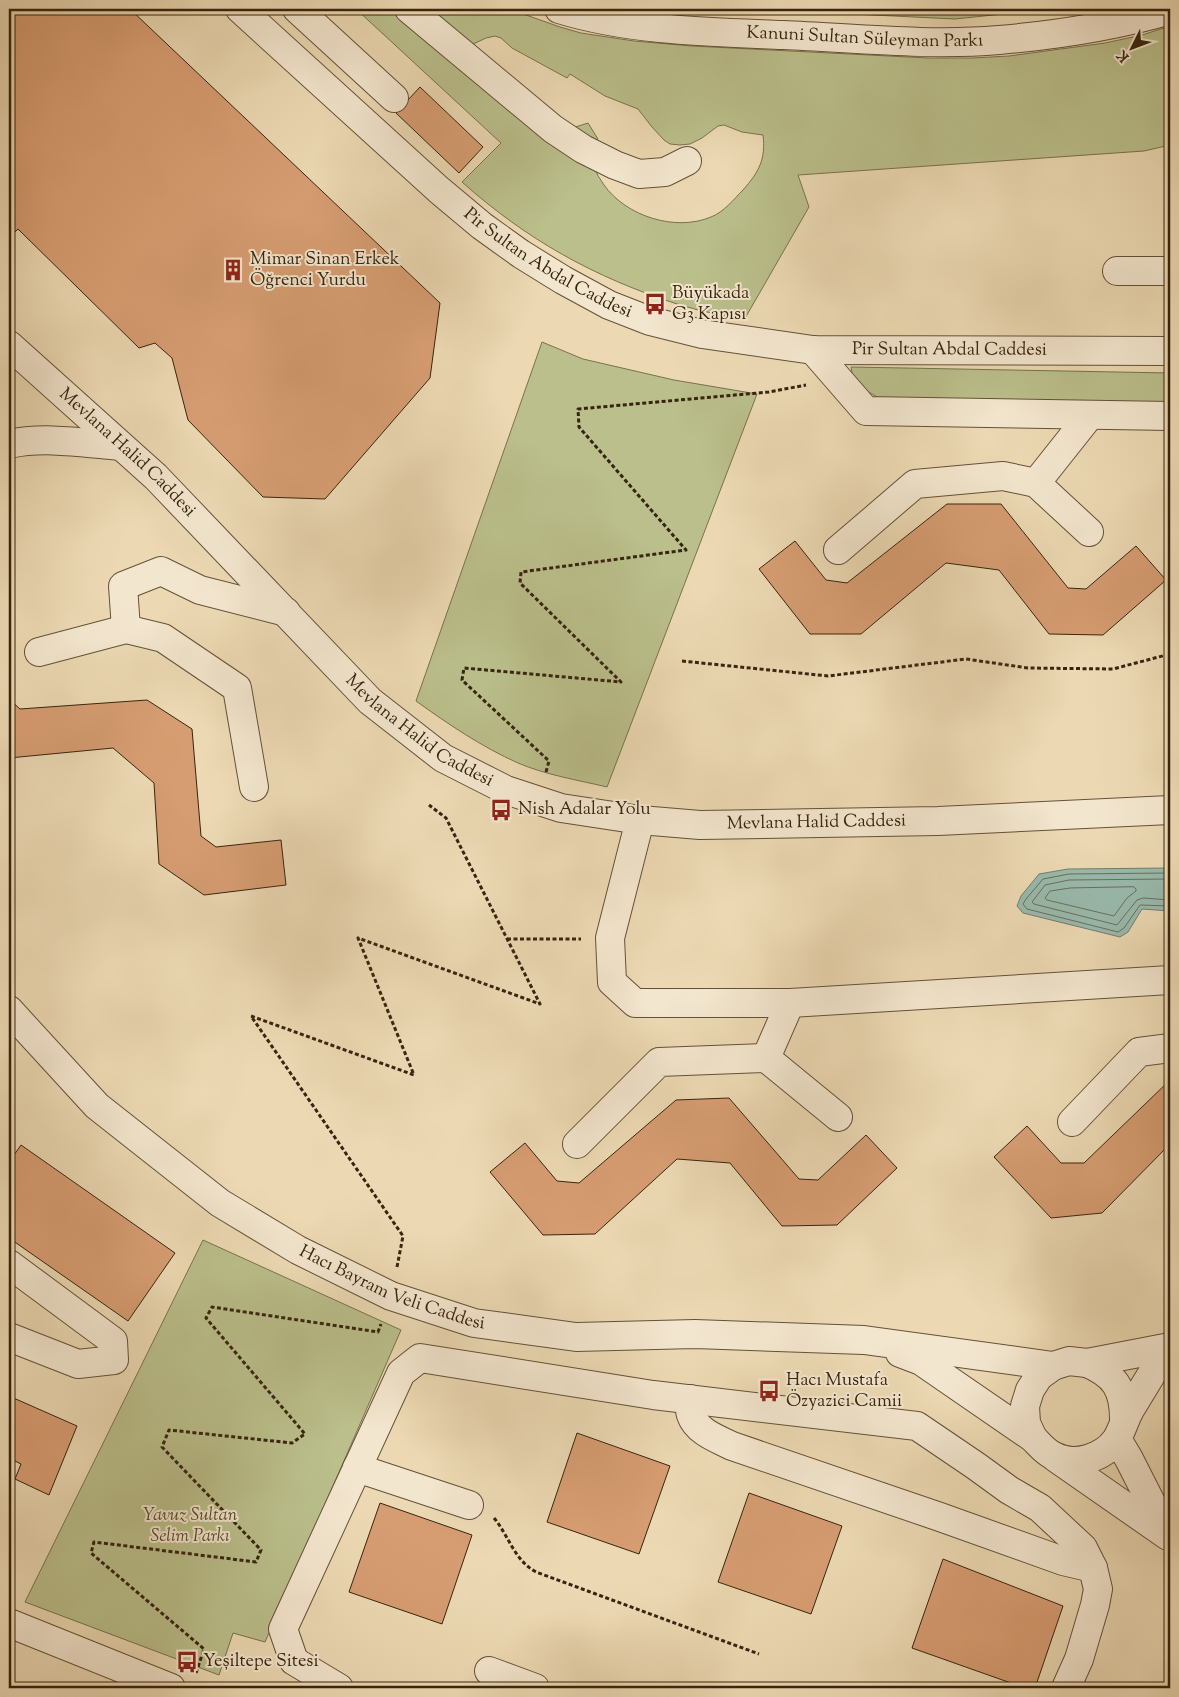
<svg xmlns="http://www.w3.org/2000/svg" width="1179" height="1697" viewBox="0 0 1179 1697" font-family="'Sorts Mill Goudy',serif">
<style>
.green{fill:#babf8b;stroke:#78724d}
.water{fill:#99baad;stroke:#727e6e}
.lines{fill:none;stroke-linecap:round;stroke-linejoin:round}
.shore{stroke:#686f5e;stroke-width:1}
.building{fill:#d79d72;stroke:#37240f}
.minor-casing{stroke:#645138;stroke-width:30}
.path{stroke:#37240f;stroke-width:3;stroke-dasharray:4 2.5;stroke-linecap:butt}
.minor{stroke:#f3e6ce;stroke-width:28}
.labels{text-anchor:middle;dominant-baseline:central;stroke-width:4;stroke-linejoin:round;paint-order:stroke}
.street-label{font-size:18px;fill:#37240f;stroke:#f3e6ce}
.poi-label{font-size:18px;fill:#37240f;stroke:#f3e6ce;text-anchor:start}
.park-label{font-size:18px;font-style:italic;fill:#584b2e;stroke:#f3e6ce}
</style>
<rect width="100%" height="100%" fill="#ecd9b3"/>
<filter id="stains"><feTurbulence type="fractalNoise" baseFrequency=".004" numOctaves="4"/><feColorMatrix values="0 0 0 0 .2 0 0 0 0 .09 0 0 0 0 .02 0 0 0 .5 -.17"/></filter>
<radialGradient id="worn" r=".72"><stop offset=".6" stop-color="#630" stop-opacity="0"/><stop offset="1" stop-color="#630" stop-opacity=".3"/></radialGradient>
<g class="green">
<path d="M356,9h53l160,120 19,-6 10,16 -13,8c5,13 11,27 19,38 22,31 71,47 107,32 13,-5 23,-18 32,-27 16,-18 23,-31 20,-55l-21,-3 -18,-7 -6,1 -16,12 -12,6 -10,1 -10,-1 -6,-4 -12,-13 -14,-18 -33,-13 -35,-22 -3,4 -55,-30 -11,-10 -6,-2 -9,2 -15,7 -40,-36h78l51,18 21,6 53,8 58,5 236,12h44l37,-2 96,-13 37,-8 28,-9v119l-26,6 -346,24 11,32 -65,113c-22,-5 -45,-9 -67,-16 -83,-27 -150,-64 -215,-122l39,-39z"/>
<path d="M679,9h-1h97l-1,4h-36z"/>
<path d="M791,9h260l-96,10 -164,-8z"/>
<path d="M542,342l41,17 91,21 83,14 -150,393c-29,-7 -61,-12 -89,-24 -36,-16 -70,-39 -102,-62z"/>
<path d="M851,367l319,6v32l-289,-6 -27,-15z"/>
<path d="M203,1240l198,90 -136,312 -32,-9 -14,42 -194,-73z"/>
</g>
<path class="water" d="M1170,868v43l-28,-2 -14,23 -8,5 -97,-24 -6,-7 4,-10 18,-22 29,-5z"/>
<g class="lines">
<g class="shore">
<path d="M1170,873l-101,1 -26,5 -17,20 -3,5 4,5 91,23 6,-4 16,-23 30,1"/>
<path d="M1170,879l-101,1 -24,5 -13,17 2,2 83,21 20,-25 6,-2 27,2"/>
<path d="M1134,887l2,2v2l-9,7 -13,18 -67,-16 -2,-2 5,-7 20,-3z"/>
</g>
</g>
<g class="building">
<path d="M9,9h121l310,294 -10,75 -105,121 -62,-2 -75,-77 -16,-62 -17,-15 -16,5 -121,-119 -9,9z"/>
<path d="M420,87l63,60 -24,26 -63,-60z"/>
<path d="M947,504h54l67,84 18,1 50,-43 30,34 -63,55 -54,-1 -50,-64 -53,-7 -85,71h-51l-51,-65 36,-28 31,39 21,3z"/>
<path d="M9,699l11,10 127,-9 45,29 9,107 15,11 65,-7 5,45 -82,10 -45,-31 -5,-81 -41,-35 -104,10z"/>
<path d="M1170,1080v64l-68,69 -51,5 -57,-61 33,-31 34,37h23z"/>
<path d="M729,1098l70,81 19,1 48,-45 31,33 -60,57 -55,1 -52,-63 -53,-4 -82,75 -52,1 -53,-63 35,-29 32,38 22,2 97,-83z"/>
<path d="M21,1145l154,108 -47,68 -119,-83v-76z"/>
<path d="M9,1396l68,30 -28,69 -34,-16 6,-15 -12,-6z"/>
<path d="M577,1433l93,33 -31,88 -92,-32z"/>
<path d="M749,1493l93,33 -31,88 -93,-32z"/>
<path d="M380,1503l92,32 -30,89 -93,-32z"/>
<path d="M943,1559l120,47 -28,82h-10l-113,-40z"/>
</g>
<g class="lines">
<g class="minor-casing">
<g id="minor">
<path id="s1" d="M240,9l199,181 43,36 39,28 42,26 46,25 41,16 52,13 111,16 357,1"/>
<path d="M297,9l97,89"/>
<path d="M409,9l144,120 30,20 32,16 24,9 26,-2 22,-11"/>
<path id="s2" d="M559,9c72,22 150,23 224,26 72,3 145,11 216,5 58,-5 116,-14 171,-30"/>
<path d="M1117,271h53"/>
<path id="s3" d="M9,345l147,132 214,224 73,57 63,32 55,18 79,12 60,5 238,-4 232,-11"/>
<path d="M813,350l53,61 304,5"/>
<path d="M9,444c35,-8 75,-1 111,2"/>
<path d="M1036,483l54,-68"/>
<path d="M838,550l77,-66 88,-8 33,7 53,49"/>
<path d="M39,652l87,-23"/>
<path d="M254,787l-17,-99 -74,-50 -37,-9 -3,-43 38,-15 39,19 86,22"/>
<path d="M640,820l-30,118 2,44 23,21h155l380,-23"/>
<path id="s4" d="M9,1010l88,96 123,97 78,47 93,46 83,27 102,14 119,-3 169,6 189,26"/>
<path d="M766,1058l24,-55"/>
<path d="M1072,1122l67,-70 31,-4"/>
<path d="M577,1144l82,-82 107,-4 72,59"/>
<path d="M9,1264l104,77 1,19 -36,4 -69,-27"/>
<path d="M900,1353l21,8 112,77c7,7 12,14 21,18 20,11 49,2 62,-16 6,-9 9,-22 15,-32 12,-20 24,-39 36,-59"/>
<path d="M1087,1363c28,12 37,26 37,56"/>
<path d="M690,1399c0,5 -1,11 1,16 6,17 27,24 41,31l208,71 123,44 30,7"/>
<path d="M1033,1438l-7,-15 -1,-17 5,-16 9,-14 14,-10 16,-5 18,2 83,-16"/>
<path d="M1117,1439l12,20 38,75"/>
<path d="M1056,1458l112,78"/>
<path d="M357,1468l112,37"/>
<path d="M9,1623l162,65"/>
<path d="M489,1671l46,17"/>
<path d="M339,1688l-45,-27 -11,-32 118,-256 19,-15 233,37 264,31 59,40 33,24 31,18 43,40 10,20 5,21 -3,16 -16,54 -13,29"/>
</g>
</g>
<g class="path">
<path d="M682,661l146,15 138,-17 62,9 85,1 57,-15"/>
<path d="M546,772l3,-11 -87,-81 2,-12 157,14 -101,-99 1,-11 165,-22 -107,-123 -1,-18 191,-17 37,-7"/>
<path d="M507,939h74"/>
<path d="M397,1267l6,-31 -152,-220 163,59 -56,-137 182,66 -94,-186 -17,-13"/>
<path d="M494,1518c15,18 20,42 42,54l223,82"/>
<path d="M196,1673l8,-24 -113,-96 3,-11 162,20 5,-12 -99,-103 7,-17 123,13 13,-9 -99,-116 6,-11 166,25 3,-8"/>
</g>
<use href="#minor" class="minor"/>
</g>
<defs>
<g id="building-bare" transform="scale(1.725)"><path d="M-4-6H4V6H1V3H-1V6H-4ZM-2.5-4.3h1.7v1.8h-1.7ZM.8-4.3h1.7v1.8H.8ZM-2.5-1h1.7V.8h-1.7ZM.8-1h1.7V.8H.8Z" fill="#8f2418" stroke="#f3e6ce" stroke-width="2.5" paint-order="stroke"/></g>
<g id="bus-bare" transform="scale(1.725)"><path d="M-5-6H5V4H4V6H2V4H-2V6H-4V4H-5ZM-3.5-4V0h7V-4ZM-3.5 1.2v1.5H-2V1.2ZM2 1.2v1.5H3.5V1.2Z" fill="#8f2418" stroke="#f3e6ce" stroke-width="2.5" paint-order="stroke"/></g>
</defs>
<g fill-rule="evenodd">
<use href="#building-bare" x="233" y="270"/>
<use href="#bus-bare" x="655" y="304"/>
<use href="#bus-bare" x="501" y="810"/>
<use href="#bus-bare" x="769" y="1391"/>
<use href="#bus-bare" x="187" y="1662"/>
</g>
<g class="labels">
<g class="street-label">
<text stroke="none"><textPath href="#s2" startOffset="308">Kanuni Sultan Süleyman Parkı</textPath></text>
<text stroke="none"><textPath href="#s1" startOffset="401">Pir Sultan Abdal Caddesi</textPath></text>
<text stroke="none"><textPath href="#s1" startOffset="821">Pir Sultan Abdal Caddesi</textPath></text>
<text stroke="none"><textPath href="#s3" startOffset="160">Mevlana Halid Caddesi</textPath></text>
<text stroke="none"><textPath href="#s3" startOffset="565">Mevlana Halid Caddesi</textPath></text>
<text stroke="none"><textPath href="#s3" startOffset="985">Mevlana Halid Caddesi</textPath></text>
<text stroke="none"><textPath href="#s4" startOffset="480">Hacı Bayram Veli Caddesi</textPath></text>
</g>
<g class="poi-label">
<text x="250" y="260">Mimar Sinan Erkek<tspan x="250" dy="21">Öğrenci Yurdu</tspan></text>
<text x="672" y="294">Büyükada<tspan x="672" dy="21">G3 Kapısı</tspan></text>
<text x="518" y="810">Nish Adalar Yolu</text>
<text x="786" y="1381">Hacı Mustafa<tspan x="786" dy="21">Özyazici Camii</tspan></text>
<text x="203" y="1662">Yeşiltepe Sitesi</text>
</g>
<g class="park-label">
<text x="190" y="1516">Yavuz Sultan<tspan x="190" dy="21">Selim Parkı</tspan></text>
</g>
</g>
<rect width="1179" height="1697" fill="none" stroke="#ecd9b3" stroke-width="30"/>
<rect x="10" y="10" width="1159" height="1677" fill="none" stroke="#37240f" stroke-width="2.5"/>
<rect x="15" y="15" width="1149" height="1667" fill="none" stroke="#37240f"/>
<g transform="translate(1132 48) rotate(228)" stroke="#f3e6ce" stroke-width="4" paint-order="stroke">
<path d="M0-4L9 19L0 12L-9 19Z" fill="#37240f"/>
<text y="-8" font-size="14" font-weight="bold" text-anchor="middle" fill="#37240f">K</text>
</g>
<rect width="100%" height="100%" filter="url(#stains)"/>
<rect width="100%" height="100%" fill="url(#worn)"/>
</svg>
